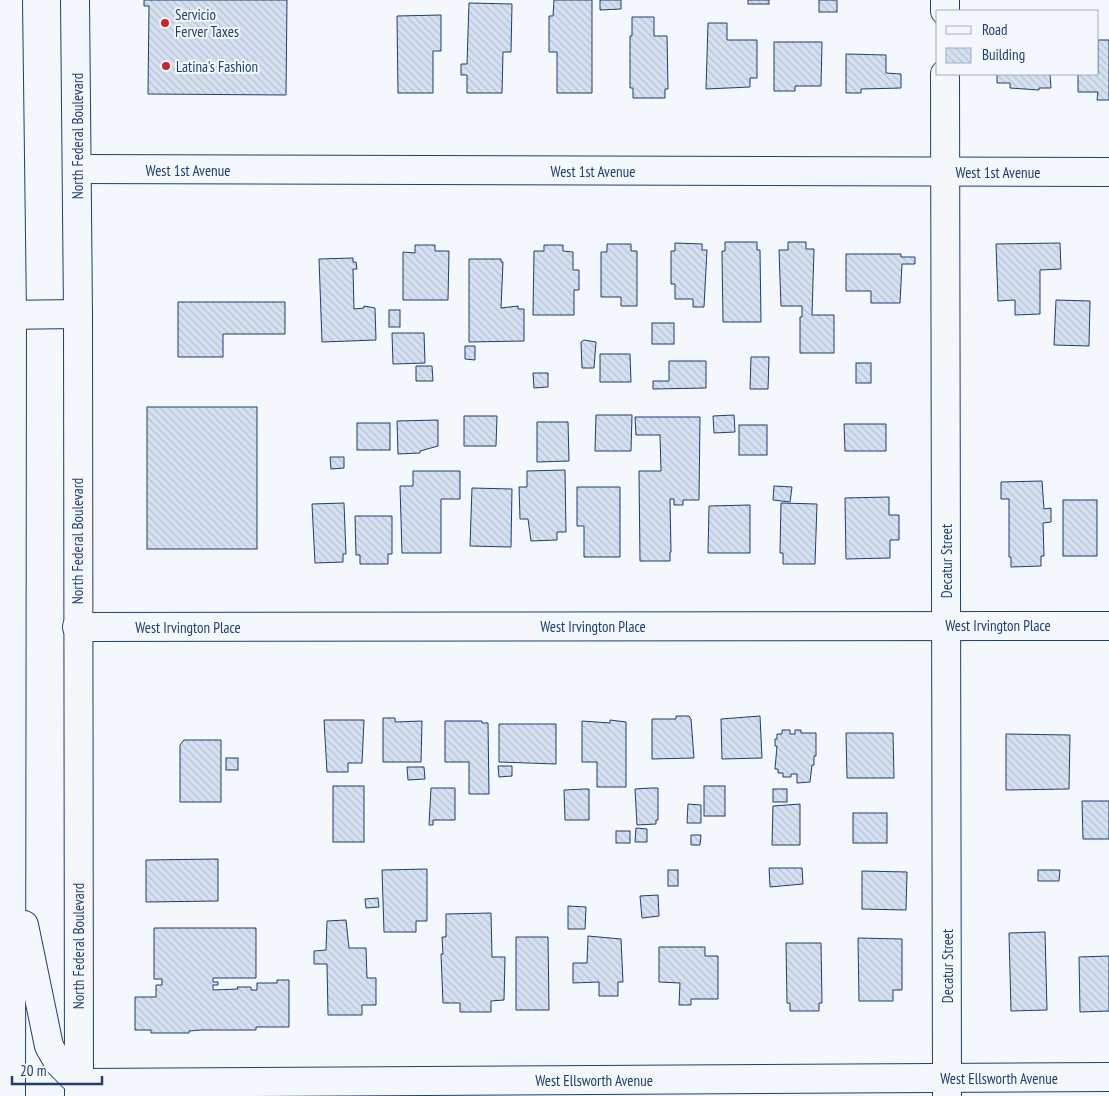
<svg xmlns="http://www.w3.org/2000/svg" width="1109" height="1096" viewBox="0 0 1109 1096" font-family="'PT Sans Narrow',sans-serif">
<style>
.building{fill:url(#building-back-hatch);stroke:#1d3f73}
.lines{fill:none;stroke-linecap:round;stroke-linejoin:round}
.street-casing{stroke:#1d3f73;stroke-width:30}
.secondary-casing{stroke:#1d3f73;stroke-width:30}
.primary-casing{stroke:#1d3f73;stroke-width:30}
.street{stroke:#f4f7fb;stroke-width:28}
.secondary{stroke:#f4f7fb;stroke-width:28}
.primary{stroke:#f4f7fb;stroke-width:28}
.poi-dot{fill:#c62828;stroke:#f4f7fb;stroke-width:2}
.labels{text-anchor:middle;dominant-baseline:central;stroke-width:4;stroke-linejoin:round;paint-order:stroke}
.poi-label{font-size:15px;fill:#1d3f73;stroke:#f4f7fb;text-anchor:start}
.street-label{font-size:15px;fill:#1d3f73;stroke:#f4f7fb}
</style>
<defs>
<pattern id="building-back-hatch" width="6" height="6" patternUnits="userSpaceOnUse" patternTransform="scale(1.25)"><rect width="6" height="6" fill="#d5e0f0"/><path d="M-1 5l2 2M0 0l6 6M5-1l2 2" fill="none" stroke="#b6c1d1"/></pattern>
</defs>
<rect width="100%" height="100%" fill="#f4f7fb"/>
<g class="building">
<path d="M144,0h143l-1,95 -138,-1 1,-88h-5z"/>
<path d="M554,0h38v93h-35v-41h-8v-36h4z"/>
<path d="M600,0h21v9l-21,1z"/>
<rect x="748" y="0" width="21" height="4"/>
<rect x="819" y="0" width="18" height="12"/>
<path d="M469,3l43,1 -1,48h-8l-1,41h-35v-18h-6v-11h6z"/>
<path d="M441,15v36h-8v42h-35l-1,-77z"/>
<path d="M632,17h22v19h13l1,53h-3v9h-32v-10h-3v-52h2z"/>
<path d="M708,23h19v17h30v38h-7v9l-44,2z"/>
<path d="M1098,40h11v60h-12l1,-8h-20v-18h20z"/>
<path d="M774,42h48l-1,44h-26v5h-21z"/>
<path d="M846,54l40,1v18l15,1v14l-40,1v4h-15z"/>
<path d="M997,74h53l1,14h-12v2l-29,-2v-5h-13z"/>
<path d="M725,242h32v8h3l1,72h-38l-1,-71h3z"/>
<path d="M788,242h18v7h8l-2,66h22v38h-34v-36h2v-11h-21l-2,-56h9z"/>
<path d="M675,243l27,1v6h5l-3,57h-11v-8h-18v-15h-4v-33h4z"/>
<path d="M1060,243l1,26 -21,1v44l-25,1v-15l-17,1 -2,-57z"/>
<path d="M607,244h24v7h6v55h-16v-9h-20v-45h6z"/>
<path d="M415,245h20v6h14l-1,49h-45v-48l12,1z"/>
<path d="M544,245h19v6l10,1v18h6v20h-5v25h-41l1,-64h10z"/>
<path d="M846,254h55v3h14v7h-13l-2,39h-29v-12h-25z"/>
<path d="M353,258v4h3l1,7h-4l1,40 10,-1v-2l11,2 1,32 -54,2 -3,-83z"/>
<path d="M469,259h32v3h2l-2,46 17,-2v3h6v32l-55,1z"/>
<path d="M1056,300l34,1 -1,45 -35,-1z"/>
<path d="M178,302h107v32h-62v23h-45z"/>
<rect x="389" y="310" width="11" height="17"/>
<rect x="652" y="323" width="22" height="21"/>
<path d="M392,333h32l1,30 -32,1z"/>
<path d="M584,340l12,2 -2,26h-12l-1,-26z"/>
<path d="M465,346h10v14l-10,-1z"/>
<path d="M600,354h30l1,28h-31z"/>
<path d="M751,357h18l-1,32h-18z"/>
<path d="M669,361h37v27l-53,1v-8h16z"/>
<rect x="856" y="363" width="15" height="20"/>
<path d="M416,366h16l1,15h-17z"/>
<path d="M533,373h15v14l-14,1z"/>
<rect x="147" y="407" width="110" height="142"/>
<path d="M596,415h36l-1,36h-36z"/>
<path d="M734,415l1,17 -21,1 -1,-17z"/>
<path d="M464,416h33l-1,30h-32z"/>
<path d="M635,417h65l-1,83h-16v5h-9v-6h-4l1,53h-1v9h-30l-1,-90h22l-1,-36h-24z"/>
<path d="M438,420v26l-18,5v2l-22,1 -1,-33z"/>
<path d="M537,422h31l1,39 -32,1z"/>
<rect x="357" y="423" width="33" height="27"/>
<path d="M844,424h42v27h-41z"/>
<rect x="739" y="425" width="28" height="30"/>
<path d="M330,457h14v11l-13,1z"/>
<path d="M565,470l1,62h-9v8l-26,1 -3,-22h-8l-1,-32h8v-16z"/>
<path d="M413,471h47v28h-19v54h-39l-2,-67h13z"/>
<path d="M1042,481l2,28 7,-1v14l-8,1 1,33h-3v10l-30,1v-10h-2v-58h-8v-17z"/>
<path d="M774,486l18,1 -2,15 -17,-2z"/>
<path d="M577,487h43v70h-36v-31h-7z"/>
<path d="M472,488l40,1 -1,58 -41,-1z"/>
<path d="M889,497v18h10v25h-9v18l-44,1 -1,-61z"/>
<rect x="1063" y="500" width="34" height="56"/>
<path d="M344,503l2,51h-3v8l-28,1 -3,-59z"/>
<path d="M781,503l36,1 -2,60h-32v-11h-3z"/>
<path d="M750,505v48h-42l1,-47z"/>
<path d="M355,516h37v38h-4v10h-28v-9h-4z"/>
<path d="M676,716h13l2,3 3,39 -42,1v-40h24z"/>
<path d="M760,716l2,42 -40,1 -1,-40z"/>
<path d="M383,718h12v4l27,-1 -1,41h-38z"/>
<path d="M324,720h40l-2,43h-14v9h-21z"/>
<path d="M610,720l16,2v65h-29v-25h-15v-41l28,2z"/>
<path d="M445,721h37v2h6l1,71h-20v-32h-24z"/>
<path d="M499,724h57v40l-57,-2z"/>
<path d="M782,730h8v4h5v-4h6v3h15v23h-2v9h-2l-2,17 -13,1v-9h-6v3h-8v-4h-5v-4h-3l2,-23h-2v-7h2v-5h5z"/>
<path d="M846,733h47l1,45h-47z"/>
<path d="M1006,734l64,1 -1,54 -63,1z"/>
<path d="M184,740h37v62h-41v-57z"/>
<rect x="226" y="758" width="12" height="12"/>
<path d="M498,766h14v10l-13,1z"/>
<path d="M407,767h17l1,12 -17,1z"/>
<rect x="333" y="786" width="31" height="56"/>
<rect x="704" y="786" width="21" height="30"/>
<path d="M431,788h24v32h-22v5h-4z"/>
<path d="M651,788h7v32h-2v4l-19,1 -2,-36z"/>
<path d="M585,789h4v31h-24l-1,-30z"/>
<rect x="773" y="789" width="14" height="13"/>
<path d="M1082,801h27v38h-26z"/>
<path d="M688,804l13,1v18h-14z"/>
<path d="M800,804v41h-28l1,-39z"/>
<rect x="853" y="813" width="34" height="30"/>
<path d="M636,828l11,1v13h-12z"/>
<rect x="616" y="831" width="14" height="12"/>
<path d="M691,835h10l-1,10h-9z"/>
<path d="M218,859v42l-72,1v-42z"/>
<path d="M769,868h33l1,16 -33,3z"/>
<path d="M427,869v52h-11v11h-32l-2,-62z"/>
<rect x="668" y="870" width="10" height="16"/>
<path d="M1038,870h22l-1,11h-21z"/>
<path d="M862,871l45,1 -1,38 -44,-1z"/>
<path d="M658,895l1,21 -17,2 -2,-22z"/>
<path d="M378,898l1,9 -13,1 -1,-9z"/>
<path d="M568,906l18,1 -1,22h-17z"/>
<path d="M491,913l1,44h13l-1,43 -13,1v11h-31v-9h-17l-2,-49h2l-1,-17h4v-23z"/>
<path d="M346,920l3,28h17l1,30h9v27h-14v10h-34l-1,-51h-13v-13l12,-1 1,-29z"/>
<path d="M154,928h102v50h-43v4h5v3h-5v5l25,-1 -1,-2h14v3h6v-7h20v-3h12v47h-33v3h-55l-12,1v2h-38v-3h-16v-33h21v-12h6v-6h-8z"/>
<path d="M1045,932l2,78 -36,1 -2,-78z"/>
<path d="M588,936l33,3 2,43h-5v14h-19v-14l-26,1v-20h14z"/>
<path d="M516,937h32l1,73h-33z"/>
<path d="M858,938l44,1v51h-9v11h-34z"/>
<path d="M786,943h35l1,60h-3v8h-29v-8h-3z"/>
<path d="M659,947h46v9h13v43h-27v6h-12l1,-22 -21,-1z"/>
<path d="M1109,956v55l-29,1 -1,-55z"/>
</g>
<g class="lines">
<g class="street-casing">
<g id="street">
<path d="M945,11v-11"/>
<path d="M945,74l2,1021"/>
<path d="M77,169l1032,3"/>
<path d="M77,627l1032,-1"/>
<path d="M79,1083l1030,-6"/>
</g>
</g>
<g class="secondary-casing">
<path id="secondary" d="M0,315l78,-1"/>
</g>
<g class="primary-casing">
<g id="primary">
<path d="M8,0l4,315 -1,781"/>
<path d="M75,0l3,314 1,782"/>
<path d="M24,925l25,121 9,16 21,21"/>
</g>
</g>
<use href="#street" class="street"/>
<use href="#secondary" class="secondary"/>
<use href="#primary" class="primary"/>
</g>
<g class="poi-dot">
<circle cx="165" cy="23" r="5"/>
<circle cx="166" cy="66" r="5"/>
</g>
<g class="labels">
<g class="poi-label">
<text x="175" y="14">Servicio<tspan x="175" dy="17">Ferver Taxes</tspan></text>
<text x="176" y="66">Latina's Fashion</text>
</g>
<g class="street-label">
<text transform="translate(77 136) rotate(-90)">North Federal Boulevard</text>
<text x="188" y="170">West 1st Avenue</text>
<text x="593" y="171">West 1st Avenue</text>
<text x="998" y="172">West 1st Avenue</text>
<text transform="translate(77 541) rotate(-90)">North Federal Boulevard</text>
<text transform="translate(946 561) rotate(-90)">Decatur Street</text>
<text x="998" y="625">West Irvington Place</text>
<text x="593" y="626">West Irvington Place</text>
<text x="188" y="627">West Irvington Place</text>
<text transform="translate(78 946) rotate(-90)">North Federal Boulevard</text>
<text transform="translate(947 966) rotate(-90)">Decatur Street</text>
<text x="999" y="1078">West Ellsworth Avenue</text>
<text x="594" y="1080">West Ellsworth Avenue</text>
</g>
</g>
<rect x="936" y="10" width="162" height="65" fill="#f4f7fb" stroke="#9eadc5"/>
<rect x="946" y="26" width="25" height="8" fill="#f4f7fb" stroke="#9eadc5"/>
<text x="982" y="35" font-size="15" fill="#1d3f73">Road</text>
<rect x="946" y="48" width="25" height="15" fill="url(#building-back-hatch)" stroke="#9eadc5"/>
<text x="982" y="60" font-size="15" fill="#1d3f73">Building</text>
<path d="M12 1076v8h90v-8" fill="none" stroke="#1d3f73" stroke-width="2.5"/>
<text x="20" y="1076" font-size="15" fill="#1d3f73" stroke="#f4f7fb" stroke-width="4" paint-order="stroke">20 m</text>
</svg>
